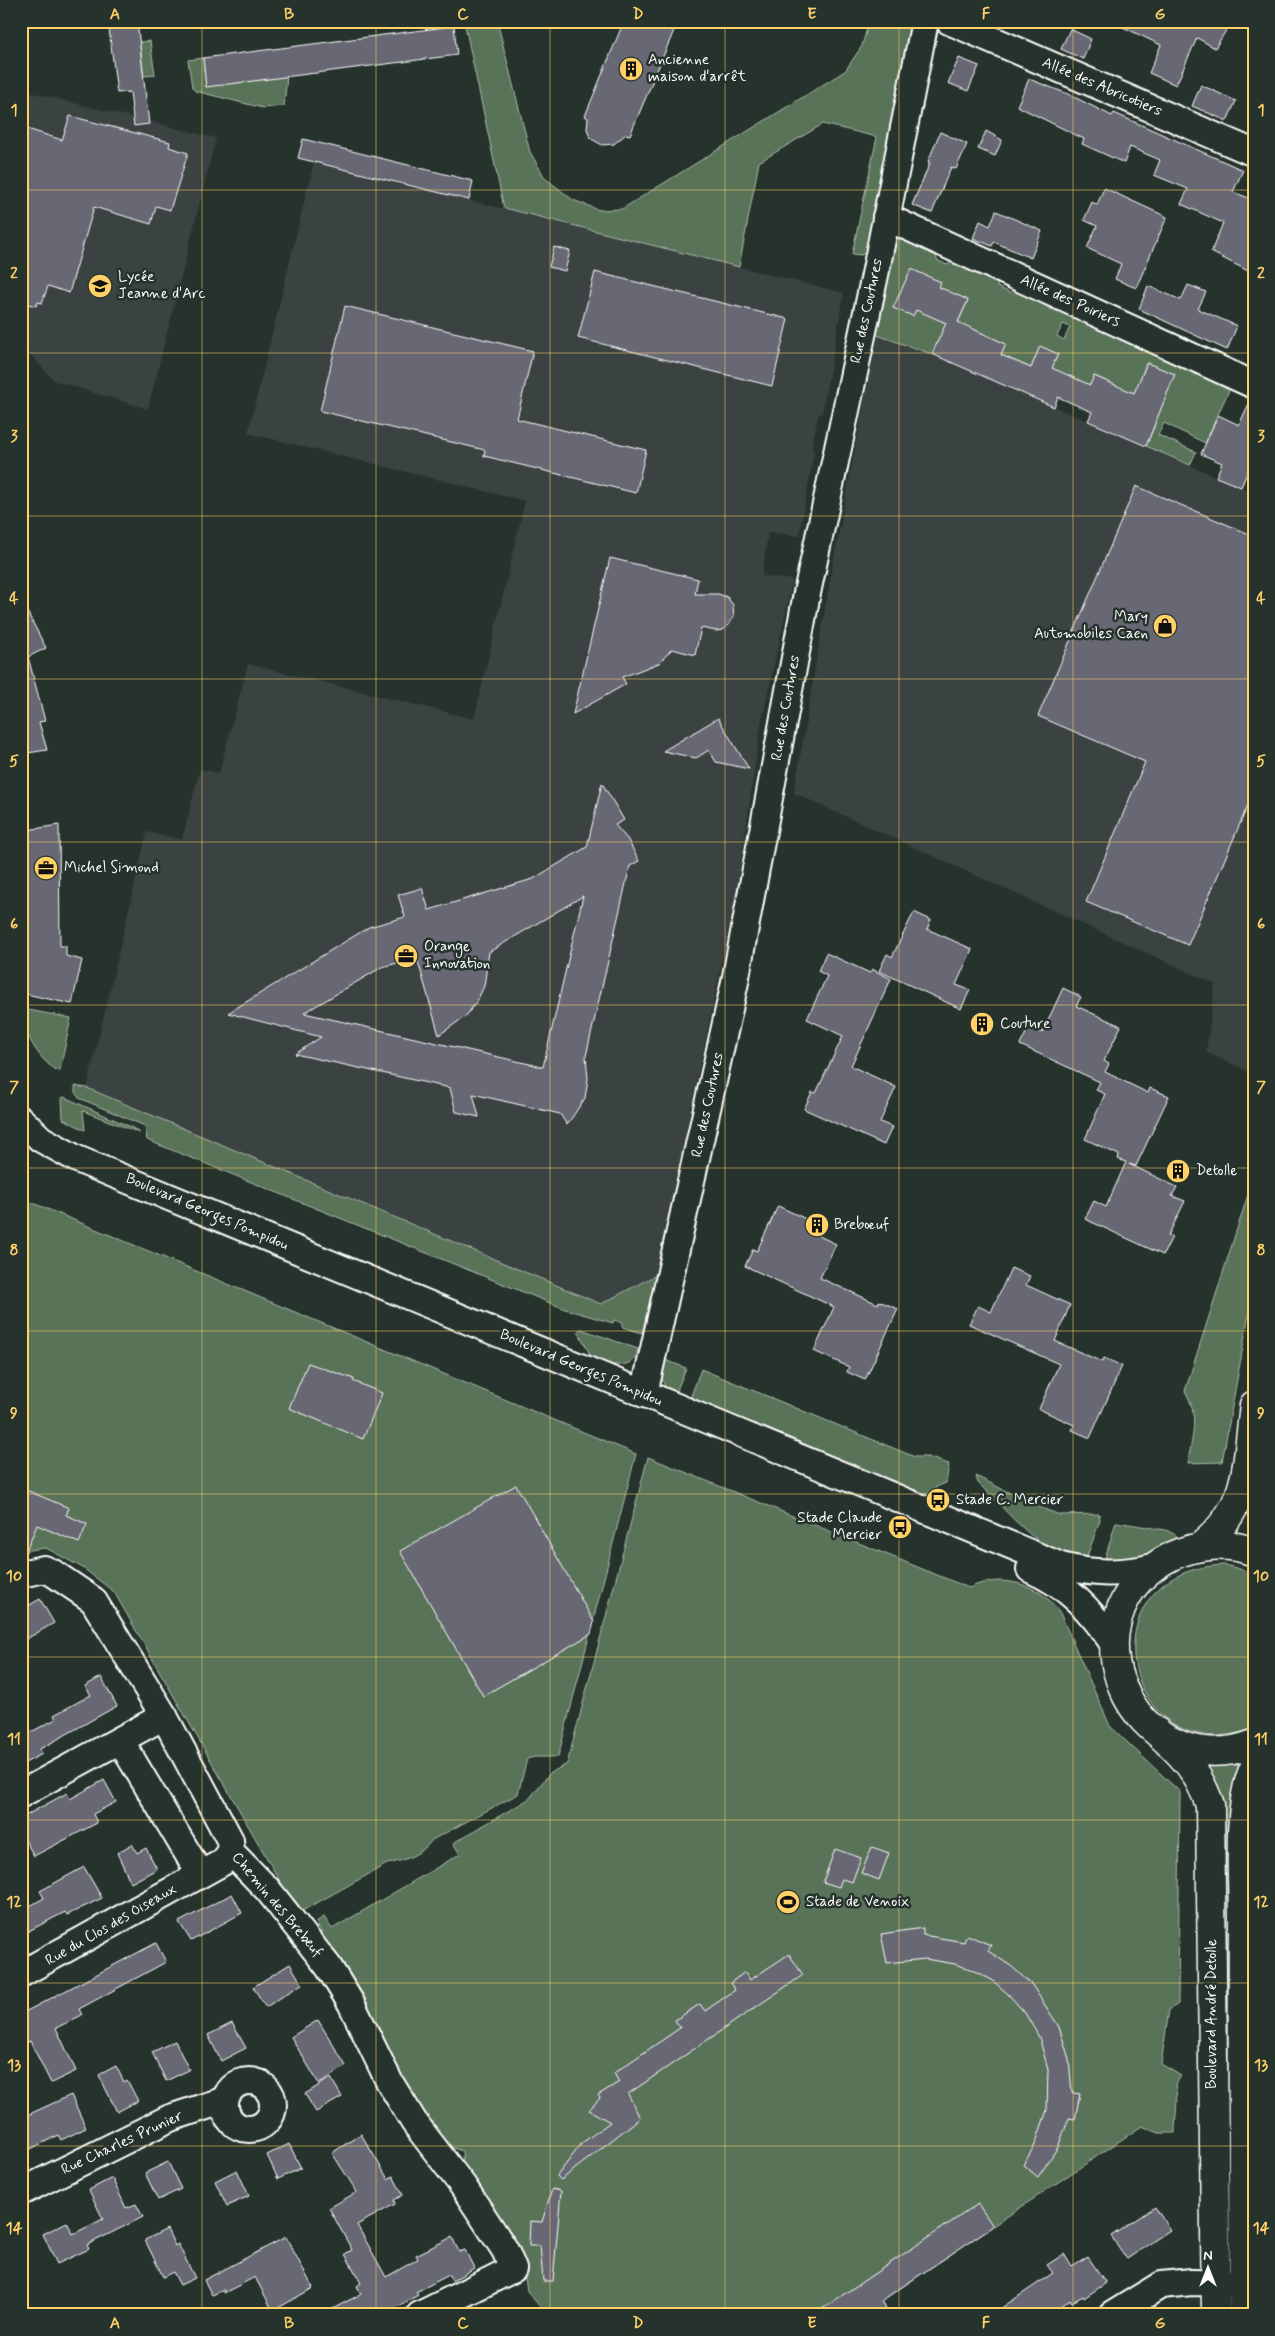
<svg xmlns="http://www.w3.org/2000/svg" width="1275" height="2336" viewBox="0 0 1275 2336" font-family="Mynerve,sans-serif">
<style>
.built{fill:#3a4342}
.green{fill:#597359;stroke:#acb9ac;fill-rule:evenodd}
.building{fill:#676874;stroke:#fff;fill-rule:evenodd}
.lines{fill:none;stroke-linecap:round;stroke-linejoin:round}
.minor-casing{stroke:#fff;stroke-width:30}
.major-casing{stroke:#fff;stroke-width:31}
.minor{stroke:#26332d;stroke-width:26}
.major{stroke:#26332d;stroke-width:28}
.grid{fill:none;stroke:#ffd166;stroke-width:1;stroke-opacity:0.55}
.labels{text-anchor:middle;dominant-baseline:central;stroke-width:5;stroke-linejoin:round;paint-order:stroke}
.poi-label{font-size:15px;fill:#fff;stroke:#26332d;text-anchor:start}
.street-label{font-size:15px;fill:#fff;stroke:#26332d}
.neatline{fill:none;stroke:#ffd166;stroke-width:2}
.grid-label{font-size:16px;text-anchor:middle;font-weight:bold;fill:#ffd166}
</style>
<rect width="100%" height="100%" fill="#26332d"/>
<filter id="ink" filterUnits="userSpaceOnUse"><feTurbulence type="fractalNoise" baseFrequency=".02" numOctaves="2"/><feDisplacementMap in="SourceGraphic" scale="10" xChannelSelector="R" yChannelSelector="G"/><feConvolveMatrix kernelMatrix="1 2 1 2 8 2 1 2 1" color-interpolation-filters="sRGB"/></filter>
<g filter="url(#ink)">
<g class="built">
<path d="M21,90l195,48 -68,271 -93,-28 -34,-36z"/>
<path d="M314,162l530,131 -22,120 -4,2 -6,32 2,6 -15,83 -31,-4 -6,44 31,4 -32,144 -24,166 -81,385 -55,29 -514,-216 60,-256 35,8 18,-71 19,4 29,-109 226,55 51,-218 -277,-68z"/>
<path d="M877,335l55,19 322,139v581l-48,-22 9,-68 -421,-191 38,-225z"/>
</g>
<g class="green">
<path d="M464,21h33l33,131 15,26 28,22 26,10 23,-1 223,-138 17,-25 7,-25h43l-45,231 -6,3 -9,-1 25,-117 -54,-13 -64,38 -20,105 -235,-59z"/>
<path d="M150,41l5,34 -11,1 -4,-34z"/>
<path d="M203,58l3,28 81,-10 -3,30 -21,2 -68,-17 -3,-4 -4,-27z"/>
<path d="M896,233l39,17 2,10 10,5 9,-6 44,20 -3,8 14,6 6,-6 24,11 1,6 10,6 7,-4 166,77 4,7 -24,53 -41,-20 -6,12 38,17 -6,13 -44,-19 9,-21 -16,-7 21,-50 -14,-5 -16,46 -24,-28 -11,-5 -8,16 -5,-10 -29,-7 -13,-28 -9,21 -30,-13 5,-11 -29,-13 -35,1 -10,22 -55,-19zM968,300l-13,30 -10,-4zM1063,324l7,3 -6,13 -7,-4z"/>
<path d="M28,1010l43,8 -11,52 -3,1c-18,-12 -36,-38 -32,-60z"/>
<path d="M75,1086l12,2 514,216 55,-29 -14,58 -20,-6 1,-4 -9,-3 -1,3 -48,-14 -418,-169 -2,-14 -66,-28 -4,-6z"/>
<path d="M64,1097l67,30 9,6 -57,-22 2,19 -22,-11 -1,-21z"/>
<path d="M1254,1176v83l-4,11 4,3v29l-6,17 -26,143 -34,1c4,-28 12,-46 -3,-72z"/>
<path d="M21,1198l615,256 -78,303h-24l-7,2 -9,35 -86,46c-10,14 -28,21 -45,24l-83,46 -8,-1 -182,-317 -31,-24 -37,-20 -25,3z"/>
<path d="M581,1329l57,20c-3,23 -30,16 -45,11l-15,-29z"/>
<path d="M663,1359l23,9 -12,29c-12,-9 -15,-24 -11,-38z"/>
<path d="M701,1369l214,88h12l22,7 -3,19 -10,4 -2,7 -18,-2 -228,-88z"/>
<path d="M648,1457l321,131c31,-15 72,-5 91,25l50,113 70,66 -2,212 -9,6 -8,54 20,12 -6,9c4,19 0,29 0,48h-16l-17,-7 -261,175 4,7 -10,7h-328l-20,-24 -3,-20 -61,-97 -1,-23 -18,-6 -111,-177 -3,-20 -14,-26 8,-5 8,12 128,-75 -7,-11 76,-44 21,-26 17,-9z"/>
<path d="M976,1476l60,30 24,9 39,-1 1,6 -14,39c-50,-6 -74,-44 -108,-76z"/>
<path d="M1116,1522l50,8 10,5 1,3c-25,15 -47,24 -75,30z"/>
<path d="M1225,1565l29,8v155c-130,50 -176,-159 -29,-163z"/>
<path d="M1241,1765l-9,68 -10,-1 -7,-48 -7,-18z"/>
</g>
<g class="building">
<path d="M108,21h29l12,103 -15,2 -4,-34 -13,1z"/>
<path d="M624,21h54l-48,114 -4,-1 -12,10 -12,1 -12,-7 -3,-9 1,-11 -3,-2z"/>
<path d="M1110,21h122l-17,27 -18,-10 -21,47 -27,-12 12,-28z"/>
<path d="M454,26l3,29 -251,32 -3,-29z"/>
<path d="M1070,29l21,10 -8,20 -22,-10z"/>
<path d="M959,58l20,8 -11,25 -20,-8z"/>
<path d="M1029,79l39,15 44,22 2,-3 129,57 -10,22 21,8v74l-43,-22 12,-29 -42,-19 7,-15 -34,-14 6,-15 -30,-13 -6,16 -42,-19 2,-5 -67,-33z"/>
<path d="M1201,85l35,16 -9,20 -35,-15z"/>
<path d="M70,116l100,26 -1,5 19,6 -18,57 -14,-4 -5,18 -57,-17 -25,86 -21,-7 -6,17 -4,-1 -2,4 -15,-4v-175l41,13z"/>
<path d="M986,131l16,9 -7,16 -17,-7z"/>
<path d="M940,132l27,12 -11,25 -5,-2 -19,46 -20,-8 18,-42 -2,-1z"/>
<path d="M303,139l170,42 -4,19 -171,-42z"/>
<path d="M1104,188l63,29 -31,71 -21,-9 6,-15 -34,-16 10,-22 -13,-6 8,-18 5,3z"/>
<path d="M996,211l46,20 -11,27 -37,-16 -2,4 -19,-8 7,-17 10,5z"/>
<path d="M554,247l16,4 -5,20 -16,-4z"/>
<path d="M911,269l30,13 -2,5 29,13 -10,22 48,22 -5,11 30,13 9,-22 18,8 -6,14 38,17 4,-9 40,17 13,-30 28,11 -29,72 -58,-25 4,-9 -34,-15 -4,10 -122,-53 14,-31 -30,-13 -3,6 -20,-8z"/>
<path d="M595,272l193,47 -16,67 -194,-48z"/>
<path d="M1188,285l18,7 -8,17 39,17 -10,24 -88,-41 9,-23 33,14z"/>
<path d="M345,306l188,45 -16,68 129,31 -10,43 -152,-37 1,-6 -165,-39z"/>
<path d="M1251,399l3,1v57l-13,30 -25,-10 6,-14 -21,-9 17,-39 21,10z"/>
<path d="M1136,486l118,50v271l-6,-2 -60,140 -102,-43 59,-140 -107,-46z"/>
<path d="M610,558l88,21 -3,15h23l9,3 6,8 1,11 -5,9 -6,5 -7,1 -15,-3 -6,27 -23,-6 -13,14 -37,14 4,7 -53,30z"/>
<path d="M21,600l25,48 -18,9 17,64 -6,1 8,28 -26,4z"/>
<path d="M718,718l31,51 -33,-7 -7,-12 -13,8 -33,-7z"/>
<path d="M602,783l22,37 -9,5 13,15 11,21 -9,5 -44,190 2,23 -3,19 -18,27 -7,-11 -87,-20 6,23 -23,-5 -6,-24 -155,-34 26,-17 -93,-24 141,-86 36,-10 -7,-22 24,-7 7,22 104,-31 54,-32zM583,896l-40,171 -239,-54 78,-46 35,-9 22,77 27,-19 11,-15 7,-15 5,-34z"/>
<path d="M59,825l1,121h6v10l16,4 -10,44 -51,-11v-162z"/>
<path d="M914,912l17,8 -4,9 45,20 -16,36 14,5 -9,19 -82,-38 8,-17 5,3z"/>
<path d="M826,953l44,20 2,-4 19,10 -40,87 45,21 -16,35 12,5 -8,18 -80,-36 8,-17 4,1 27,-57 -36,-17 20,-43 -9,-5z"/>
<path d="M1063,988l18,9 -5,9 45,20 -17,35 5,3 -4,8 43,21 2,-5 19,8 -33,70 -7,-2 48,23 -5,9 13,5 -17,35 4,1 -9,18 -78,-36 9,-18 12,6 20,-45 -8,-3 1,-4 -34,-16 20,-45 -9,-4 4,-8 -80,-37 9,-18 13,6z"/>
<path d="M778,1206l45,21 -4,9 17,8 -16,34 58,26 1,-3 19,8 -33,71 -18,-8 2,-5 -35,-16 20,-44 -89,-41 8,-17 4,2z"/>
<path d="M1011,1268l19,8 -4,9 44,20 -15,36 47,21 2,-4 18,8 -32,72 -18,-8 2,-5 -35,-16 20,-45 -90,-40 9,-18 13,6z"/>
<path d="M308,1363l46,16 -1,2 29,12 -19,46 -74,-31z"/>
<path d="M516,1485l78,137 -3,12 -108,62 -83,-145z"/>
<path d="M21,1488l48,20 -3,7 21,9 -8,19 -42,-18 -14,33 -2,1z"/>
<path d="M40,1599l14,24 -33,19v-32z"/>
<path d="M101,1677l16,29 -77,43 2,5 -21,11v-50l10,17 25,-13 -2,-4 37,-20 -6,-9z"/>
<path d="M104,1780l12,22 -23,12 4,9 -63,33 -13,-23v-15l46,-25 3,6z"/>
<path d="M132,1844l5,9 9,-5 11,21 -26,14 -14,-30z"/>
<path d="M872,1847l17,6 -10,27 -18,-7z"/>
<path d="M835,1849l26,9 -9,24 -10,-3 -3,8 -16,-5z"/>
<path d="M84,1867l18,31 -35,17 -2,-3 -44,23v-24l23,-13 -4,-7z"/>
<path d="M232,1894l10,19 -51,28 -12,-19z"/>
<path d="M923,1928v7l41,7 3,-7 24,10 -3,6 23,15 21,19 27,42 10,32 3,34 8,1 -5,25 -6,-1 -11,29 -20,30 -15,-12 12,-20 12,-35 1,-41 -9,-32 -14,-24 -16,-18 -17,-15 -22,-11 -15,-5 -30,-5 -38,4 -6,-29z"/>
<path d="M156,1943l10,19 -87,47 3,6 -26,13 20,43 -25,12 -21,-42 -9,5v-32z"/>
<path d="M789,1954l14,21 -175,119 12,24 -79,62 -4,-4 25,-33 28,-21 -21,-12 11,-12 -2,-3 21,-13 -5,-9 66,-45 -5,-8 25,-16 5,7 30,-21 -5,-7 15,-11 5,8z"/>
<path d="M290,1964l12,20 -36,23 -13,-20z"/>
<path d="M318,2020l28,46 -27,18 -28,-47z"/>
<path d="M232,2023l14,25 -25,13 -13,-26z"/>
<path d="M175,2041l14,29 -23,11 -14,-29z"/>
<path d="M116,2066l8,16 3,-2 11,21 -21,11 -18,-37z"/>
<path d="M331,2078l11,19 -26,15 -11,-18z"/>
<path d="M71,2095l15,33 -25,12 -3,-5 -37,19v-36z"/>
<path d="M361,2134l27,45 5,-3 10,19 -9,5 1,4 -38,21 29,52 32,-18 -2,-4 36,-18 7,15 6,-2 9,18 -22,13 -3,-6 -33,17 2,3 -35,20h-62l40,-21 -4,-8 4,-3 -16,-29 7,-4 -23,-42 28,-16 -25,-39z"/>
<path d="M289,2144l12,24 -23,11 -11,-24z"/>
<path d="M168,2162l13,27 -23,11 -13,-27z"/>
<path d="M237,2170l12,26 -22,10 -12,-25z"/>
<path d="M112,2178l14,30 10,-4 7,13 -56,28 2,4 -32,15 -14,-30 24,-12 6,12 30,-15 -14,-29z"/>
<path d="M552,2189l9,2 -8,90h-10l-3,-35h-11l1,-25 12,1z"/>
<path d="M978,2204l15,22 -112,75 4,7 -11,7h-61z"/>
<path d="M1155,2207l15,23 -43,29 -16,-23z"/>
<path d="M167,2229l8,17 3,-2 17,34 -15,7 -7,-13 -10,5 -18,-37z"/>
<path d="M286,2237l27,51 -40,23 -18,-34 -31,16v-3l-12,5 -8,-15z"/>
<path d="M1064,2254l8,13 16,-10 18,26 -22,15 -1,-2 -11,6 -2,-2 -22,15h-57l62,-42 -6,-8z"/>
</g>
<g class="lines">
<g class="minor-casing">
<g id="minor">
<path d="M949,21l305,132"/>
<path d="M886,217l368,168"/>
<path d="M21,1120l20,19 36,20 984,407c32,8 60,9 93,1"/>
<path d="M644,1394l91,-412 72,-389 69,-323 49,-249"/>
<path d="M1030,1569c37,16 61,41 83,74"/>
<path d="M21,1574l23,-5 9,4 40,27 71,116 66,124 1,12 37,38 60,76 23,37 38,78 25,41 49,64 42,64 8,19 -93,46"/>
<path d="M120,1740l80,134"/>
<path d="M21,1794l143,-78"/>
<path d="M21,1974l202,-112 8,-10"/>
<circle cx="249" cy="2105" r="24"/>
<path d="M21,2192l149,-74 55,-18"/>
<path d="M1112,2315l49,-30 31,-3 45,1"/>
</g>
</g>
<g class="major-casing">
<g id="major">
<path d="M1200,1547c51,-41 46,-82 54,-142"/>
<path d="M1254,1552c-26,-10 -57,-8 -82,4 -117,58 -40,234 82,188"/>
<path d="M1157,1732c28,25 40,38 53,73l6,510"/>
<path d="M1244,2315c-1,-131 -2,-262 -1,-393 0,-42 -7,-117 11,-154"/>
</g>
</g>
<use href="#minor" class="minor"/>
<use href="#major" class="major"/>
</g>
</g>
<path class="grid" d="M202,21v2294M376,21v2294M550,21v2294M725,21v2294M899,21v2294M1073,21v2294M21,190h1233M21,353h1233M21,516h1233M21,679h1233M21,842h1233M21,1005h1233M21,1168h1233M21,1331h1233M21,1494h1233M21,1657h1233M21,1820h1233M21,1983h1233M21,2146h1233"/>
<defs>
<g id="building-disc" transform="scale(1.25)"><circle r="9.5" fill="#ffd166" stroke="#26332d"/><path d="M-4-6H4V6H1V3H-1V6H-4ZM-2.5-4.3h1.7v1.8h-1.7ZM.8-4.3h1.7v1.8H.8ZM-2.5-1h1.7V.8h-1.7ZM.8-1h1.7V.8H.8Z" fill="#111"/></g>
<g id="school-disc" transform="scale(1.25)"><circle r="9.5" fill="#ffd166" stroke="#26332d"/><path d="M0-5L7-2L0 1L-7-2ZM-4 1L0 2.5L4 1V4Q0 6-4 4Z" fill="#111"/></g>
<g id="shop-disc" transform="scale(1.25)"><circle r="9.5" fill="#ffd166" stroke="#26332d"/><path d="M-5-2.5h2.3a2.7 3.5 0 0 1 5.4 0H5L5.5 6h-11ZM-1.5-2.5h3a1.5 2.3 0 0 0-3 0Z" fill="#111"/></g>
<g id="office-disc" transform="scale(1.25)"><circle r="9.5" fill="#ffd166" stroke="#26332d"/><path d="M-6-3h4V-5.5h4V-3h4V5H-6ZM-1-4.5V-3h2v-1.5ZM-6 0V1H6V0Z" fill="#111"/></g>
<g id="bus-disc" transform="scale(1.25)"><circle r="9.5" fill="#ffd166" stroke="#26332d"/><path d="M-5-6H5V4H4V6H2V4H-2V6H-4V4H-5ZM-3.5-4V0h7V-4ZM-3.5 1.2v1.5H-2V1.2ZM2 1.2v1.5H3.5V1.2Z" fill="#111"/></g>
<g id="stadium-disc" transform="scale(1.25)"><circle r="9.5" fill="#ffd166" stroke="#26332d"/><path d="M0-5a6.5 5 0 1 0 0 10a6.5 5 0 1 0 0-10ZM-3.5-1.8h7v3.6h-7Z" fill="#111"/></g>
</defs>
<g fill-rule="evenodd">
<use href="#building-disc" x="631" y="69"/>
<use href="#school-disc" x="100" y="286"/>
<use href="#shop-disc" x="1165" y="626"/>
<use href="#office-disc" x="46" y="868"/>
<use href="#office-disc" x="406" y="956"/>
<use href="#building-disc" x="982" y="1024"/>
<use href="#building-disc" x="1178" y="1171"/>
<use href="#building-disc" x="817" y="1225"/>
<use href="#bus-disc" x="938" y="1500"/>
<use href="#bus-disc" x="900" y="1527"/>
<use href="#stadium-disc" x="788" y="1902"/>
</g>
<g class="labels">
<g class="poi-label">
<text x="648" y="60">Ancienne<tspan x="648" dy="17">maison d'arrêt</tspan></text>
<text x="118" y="277">Lycée<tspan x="118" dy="17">Jeanne d'Arc</tspan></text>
<text x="1148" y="617" text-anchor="end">Mary<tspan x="1148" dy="17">Automobiles Caen</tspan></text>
<text x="64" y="868">Michel Simond</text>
<text x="424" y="947">Orange<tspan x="424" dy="17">Innovation</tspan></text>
<text x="1000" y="1024">Couture</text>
<text x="1196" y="1171">Detolle</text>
<text x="834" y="1225">Brebœuf</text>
<text x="956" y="1500">Stade C. Mercier</text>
<text x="882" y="1518" text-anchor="end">Stade Claude<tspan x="882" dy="17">Mercier</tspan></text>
<text x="806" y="1902">Stade de Venoix</text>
</g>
<g class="street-label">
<text transform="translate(1102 87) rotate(23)">Allée des Abricotiers</text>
<text transform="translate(1070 301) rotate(24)">Allée des Poiriers</text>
<text transform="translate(867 311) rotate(-78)">Rue des Coutures</text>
<text transform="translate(786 708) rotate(-80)">Rue des Coutures</text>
<text transform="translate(708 1105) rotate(-78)">Rue des Coutures</text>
<text transform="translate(207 1212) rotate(23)">Boulevard Georges Pompidou</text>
<text transform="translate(581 1368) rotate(23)">Boulevard Georges Pompidou</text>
<text transform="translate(277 1905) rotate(50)">Chemin des Brebeuf</text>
<text transform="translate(111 1925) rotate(-30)">Rue du Clos des Oiseaux</text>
<text transform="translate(1212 2014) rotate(-90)">Boulevard André Detolle</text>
<text transform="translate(122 2143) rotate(-25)">Rue Charles Prunier</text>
</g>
</g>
<rect width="1275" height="2336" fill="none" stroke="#26332d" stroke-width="55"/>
<g transform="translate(1208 2268)" stroke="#26332d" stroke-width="4" paint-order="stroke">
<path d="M0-4L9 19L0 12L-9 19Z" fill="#ffffff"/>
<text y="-8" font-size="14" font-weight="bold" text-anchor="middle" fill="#ffffff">N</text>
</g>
<rect x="28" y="28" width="1220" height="2280" class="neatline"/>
<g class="grid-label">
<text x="115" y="19">A</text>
<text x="289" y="19">B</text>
<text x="463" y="19">C</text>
<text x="638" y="19">D</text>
<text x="812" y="19">E</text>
<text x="986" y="19">F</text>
<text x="1160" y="19">G</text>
<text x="14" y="115">1</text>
<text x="1261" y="115">1</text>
<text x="14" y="278">2</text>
<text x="1261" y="278">2</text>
<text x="14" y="441">3</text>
<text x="1261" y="441">3</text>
<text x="14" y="603">4</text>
<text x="1261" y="603">4</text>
<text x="14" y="766">5</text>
<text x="1261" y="766">5</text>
<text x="14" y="929">6</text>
<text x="1261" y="929">6</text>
<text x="14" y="1092">7</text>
<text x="1261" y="1092">7</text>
<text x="14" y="1255">8</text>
<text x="1261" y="1255">8</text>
<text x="14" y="1418">9</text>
<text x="1261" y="1418">9</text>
<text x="14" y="1581">10</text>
<text x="1261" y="1581">10</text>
<text x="14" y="1744">11</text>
<text x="1261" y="1744">11</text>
<text x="14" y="1907">12</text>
<text x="1261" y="1907">12</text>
<text x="14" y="2070">13</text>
<text x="1261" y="2070">13</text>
<text x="14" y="2233">14</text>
<text x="1261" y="2233">14</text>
<text x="115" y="2328">A</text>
<text x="289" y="2328">B</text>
<text x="463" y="2328">C</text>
<text x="638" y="2328">D</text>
<text x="812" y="2328">E</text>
<text x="986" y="2328">F</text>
<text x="1160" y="2328">G</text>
</g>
</svg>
